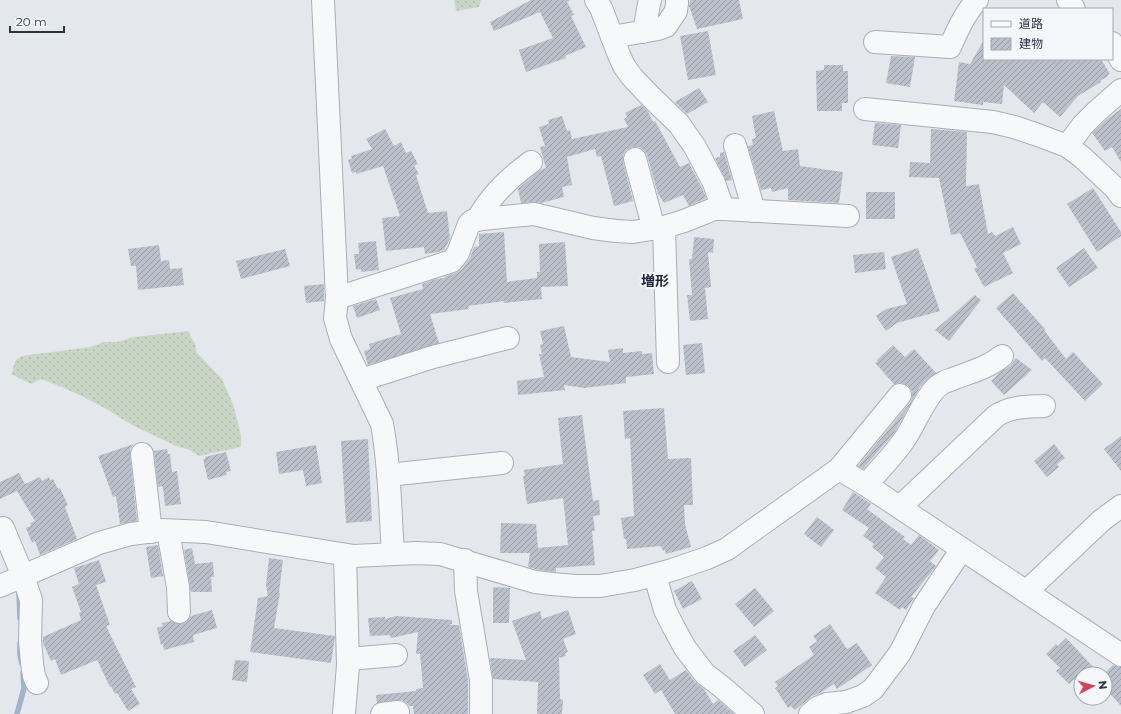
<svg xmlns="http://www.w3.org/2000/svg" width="1121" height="714" viewBox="0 0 1121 714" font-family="Montserrat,'Noto Sans JP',sans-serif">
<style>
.grass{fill:url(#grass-dots)}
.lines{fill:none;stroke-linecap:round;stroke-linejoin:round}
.stream{stroke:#9fb4cc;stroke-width:5.5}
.building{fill:url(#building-hatch)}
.minor-casing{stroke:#a9aeb7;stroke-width:24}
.minor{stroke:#f7f8fa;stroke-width:22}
.labels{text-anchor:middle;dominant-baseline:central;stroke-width:4;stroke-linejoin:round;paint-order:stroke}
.quarter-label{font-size:14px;font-weight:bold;fill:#1d2536;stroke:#f4f6f9}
</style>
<defs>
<pattern id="grass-dots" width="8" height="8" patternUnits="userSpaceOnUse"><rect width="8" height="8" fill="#c9d6c5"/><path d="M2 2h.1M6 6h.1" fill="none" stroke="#adb8ab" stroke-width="1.8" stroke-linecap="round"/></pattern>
<pattern id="building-hatch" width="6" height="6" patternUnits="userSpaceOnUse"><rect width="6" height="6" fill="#bbc0ca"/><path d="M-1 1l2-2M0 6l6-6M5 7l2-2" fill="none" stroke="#989da6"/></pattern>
</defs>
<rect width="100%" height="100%" fill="#e4e7ec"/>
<g class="grass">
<path d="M454,0h27l-2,7 -23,4z"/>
<path d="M188,331l7,13 2,9 25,26 11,25 8,31v12l-42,9 -9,-6 -14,-4 -44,-21 -24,-15 -24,-13 -20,-9 -23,-9 -10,5 -20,-10 5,-14 6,-4 68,-9 14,-5h13l17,-5z"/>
</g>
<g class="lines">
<g class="stream">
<path d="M19,593l1,25"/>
<path d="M20,643v12l2,9"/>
<path d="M17,714l7,-26 -1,-15"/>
</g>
</g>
<g class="building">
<path d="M531,0h38v1l-2,1 7,13 -3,1 15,31 -21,9 1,2 -40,14 -7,-22 34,-12 -13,-26 -46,19 -4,-9z"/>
<path d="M690,0h49l4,19 -46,10 -8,-23z"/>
<path d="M708,31l8,44 -28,5 -8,-44z"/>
<path d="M984,40v19h117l9,15 -3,1 1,1 -8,5 1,1 -23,14 -18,21 -17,-15 -9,11 -30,-28 -2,19 -19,-2v3l-29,-4 5,-39 11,2z"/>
<path d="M891,56l24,1 -5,30 -24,-4z"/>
<path d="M824,65h19v6h5v32h-6v8h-25l-1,-40 8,-1z"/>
<path d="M699,88l9,14 -21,12 -12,-12z"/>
<path d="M641,105l6,5 6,12 2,-1 25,46 9,-4 13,25 4,10 -17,8 -6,-11 -19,8 -6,-9 -11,-39 -3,-5 -5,-3h-7l-6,3 -3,5v7l10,39 -19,5 -13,-50 -4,1 -2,-8 -28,8 5,28 -10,2 2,10 -23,6 -8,-1 -12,1 -3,-14 22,-19 6,-2 -6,-21 5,-1 -6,-19 10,-3 -1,-4 14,-4 5,15 3,-1 2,9 56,-12 -4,-8 3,-2 -2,-4z"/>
<path d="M1121,109v53l-9,-15 -7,4 -13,-18 14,-13z"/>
<path d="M774,111l9,40 15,-2 2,17 43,6 -4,31 -51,-3v-12l-16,4 -1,-4 -10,2 -13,-44 5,-1 -1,-6 4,-1 -4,-22z"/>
<path d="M875,123l26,2 -3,23 -26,-3z"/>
<path d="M385,129l9,17 7,-4 5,11 5,-2 7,13 -4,2 5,8 -3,1 12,38 19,-2 3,28 -6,11 -6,2 -13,2 -1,-7 -38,4 -4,-33 18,-2 -17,-50 -27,8v-2l-4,1 -4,-13 4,-1 -1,-3 21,-7 -6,-10z"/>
<path d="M931,129l36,3 -1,54 13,-2 9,50 4,-2 3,4 18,-9 8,17 -18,9 10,20 -29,14 -10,-18 3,-2 -17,-34 -9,2 -12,-57 -30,-1 1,-15 20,1z"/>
<path d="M724,152l8,28 -6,1 -11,-23 5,-1v-4z"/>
<path d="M1093,188l28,44v4l-24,16 -30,-48z"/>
<rect x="866" y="192" width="29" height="27"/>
<path d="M504,232l3,50 30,-4v-6h3l-1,-28 26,-2 3,44 -27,1 1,12 -38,4v-2l-36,5 1,3 -39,5 9,29 -71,22 -4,-14 6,-2 -1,-5 32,-10 -11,-36 33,-9 -1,-5 14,-5 9,-1 -1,-1 12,-4 6,-4 8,-11 4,-11 5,-1v-12z"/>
<path d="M694,237l20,2 -1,14 -5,-1 3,35 -6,1 3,31 -18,2 -3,-26h5l-3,-36h3z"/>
<path d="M376,241l3,29 -18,2v-3l-5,1 -2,-16h5l-1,-11z"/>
<path d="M159,245l2,16 8,-1 1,9 12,-1 2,17 -46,5 -2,-24h-5l-3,-17z"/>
<path d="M918,248l22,63 -43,12 -11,8 -10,-15 10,-7 21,-5 -16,-47z"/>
<path d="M1084,248l14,20 -29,19 -13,-19z"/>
<path d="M285,249l5,17 -49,13 -5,-18z"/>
<path d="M884,252l2,17 -31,4 -2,-18z"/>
<path d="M324,284v17l-18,2 -2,-17z"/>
<path d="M1013,293l32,36 -1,1 22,29 7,-7 30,32 -18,17 -40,-43 -3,3 -46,-53z"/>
<path d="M975,295l6,5 -32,41 -14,-11z"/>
<path d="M376,299l4,11 -23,8 -4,-12z"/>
<path d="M564,326l7,31 39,5 -2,-12 15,-2v5l19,-2v3l10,-1 2,21 -28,3v6l-42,5 -20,-3 1,5 -47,5 -1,-14 27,-4 -5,-23h3l-2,-9 3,-1 -3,-13z"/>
<path d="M702,343l3,30 -19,2 -3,-30z"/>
<path d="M893,345l12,12 9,-8 22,24 -8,6 -8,8 -26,46 -31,36 -5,-3 52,-63 2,-6v-6l-4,-5 -6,-3 -8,1 -19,-21 3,-2 -1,-1z"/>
<path d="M1016,358l16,12 -28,25 -13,-14 9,-9 10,-6z"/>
<path d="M664,408l4,51 23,-1 2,47h-9l1,19 6,23 -25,7 -1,-4 -2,1 -2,-5 -34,3 -1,-10h-2l-3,-21 13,-2 -4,-78 -5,1 -2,-28z"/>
<path d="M582,415l11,86 6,-1 1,15 -7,1 2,15h-3l3,34 -39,3v4l-18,-2 -10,-3 2,-14h-30l1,-30 35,1 2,24 30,-3 -5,-47 -36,6 -4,-28h2l-1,-6 39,-6 -5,-46z"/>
<path d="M1121,436v35l-17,-22z"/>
<path d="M368,439l4,82 -26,2 -5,-82z"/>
<path d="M134,444l-4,5v6l7,66 -17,3 -4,-28 -3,1 -15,-41z"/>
<path d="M1054,444l11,14 -8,6 2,3 -12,10 -13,-16z"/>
<path d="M316,445l6,38 -16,3 -3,-16 -24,4 -3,-22z"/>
<path d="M167,449l1,5h2l2,18 5,-1 4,33 -16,2 -2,-18 -1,-2 -4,1 -4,-36z"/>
<path d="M226,452l5,19 -5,1 1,3 -19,5 -5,-21h2v-2z"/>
<path d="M19,473l6,11 15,-7 2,4 7,-4 1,3 3,-1 5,10 2,-1 8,17 -3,2 12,32 -37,16 -5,-14 -3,2 -6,-15 5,-2 -1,-3 5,-2 -18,-30 -17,8v-17z"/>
<path d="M853,492l18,12 -4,5 38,28 -2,2 8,6 8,-10 20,15 -9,11 6,5 -25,31 3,1 -8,12 -4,-3 -2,3 -25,-17 11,-16 -11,-9 9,-11 -12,-10 2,-3 -11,-8 6,-8 -27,-18z"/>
<path d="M817,517l17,13 -13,17 -17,-13z"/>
<path d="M158,545l5,31 -12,2 -5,-31z"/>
<path d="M192,548l3,16 18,-2 1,15h-3l1,15h-21l-7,-42z"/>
<path d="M269,558l14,2 -4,33h1l-6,35 61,8 -4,27 -81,-11 8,-54 10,-2 -2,-11z"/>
<path d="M99,560l7,22 -10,3 14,40 -4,1 30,61 -5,2 9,15 -12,7 -11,-18 -2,1 -4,-8 -1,1 -13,-27 -36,15 -6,-16 -4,2 -8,-18v-6l38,-17 -2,-7 2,-1 -9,-25 7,-3 -5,-16z"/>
<path d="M692,581l10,18 -19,10 -9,-18z"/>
<path d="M493,587l17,1 -1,35h-16z"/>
<path d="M755,588l19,23 -20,16 -19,-23z"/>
<path d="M212,610l5,18 -24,7 1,7 -30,8 -1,-6 -2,1 -4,-17 6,-2 -1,-3 9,-2 3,2 6,1 6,-2 5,-6z"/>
<path d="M568,610l8,24 -13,5 5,13 -3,1 1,3 -7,2 1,41 3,1 -1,14h-25l1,-32 -45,-3 -3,-21 36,2 -14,-39 28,-10 2,8z"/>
<path d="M396,616l56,4v4l-5,1h12l9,56v33h-54l-1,-8h-4l-1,-2 -6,-4h-6l-19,3 -1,-8 40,-4v-2l7,-1 -3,-34h-4l2,-22 -27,6 -1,-3 -20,1 -2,-18 17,-1v2z"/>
<path d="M830,624l17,25 10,-6 15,22 -35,24 -3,-5 -14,9 -8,3 -17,14 -4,-4 -3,2 -13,-20 3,-2 -3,-4 39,-27 -5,-8 8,-6 -4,-5z"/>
<path d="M755,635l12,15 -22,17 -12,-16z"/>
<path d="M1066,638l34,36h-20l-11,10 -13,-13 4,-3 -14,-14 10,-10 2,2z"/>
<path d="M235,660l14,1 -2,21 -15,-2z"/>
<path d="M660,664l10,16 16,-10 9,12 9,7 9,15 5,-4 16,14h-59l-14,-24 -6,4 -12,-19z"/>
<path d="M1113,665l8,2v39l-16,-18v-15z"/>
</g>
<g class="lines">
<g class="minor-casing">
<g id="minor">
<path d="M323,0l14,298 -2,20 6,21 41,85c8,43 8,87 11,130"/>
<path d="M596,0l5,8 18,47 5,11 8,11 19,20 28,27 16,23 19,36 9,26"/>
<path d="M1068,0l6,9"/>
<path d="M643,32c4,-11 4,-21 7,-32"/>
<path d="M612,37l46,-8 8,-3 10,-15 1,-8v-3"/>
<path d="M875,42l75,5c7,-16 15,-34 27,-47"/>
<path d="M1112,43l9,17"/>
<path d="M865,109l128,13 21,5 21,7 32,12 15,11 33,31 6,8"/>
<path d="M735,145l19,66"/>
<path d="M1067,146l16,-21 13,-13 25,-22"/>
<path d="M635,159l19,70"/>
<path d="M477,220c14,-25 31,-41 54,-58"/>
<path d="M664,227l4,135"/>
<path d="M337,298l115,-37 6,-8 11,-29 3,-3 10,-2 52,-5 59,14 23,3 17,1 31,-5 20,-6 30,-12h9l125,7"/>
<path d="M361,380l72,-23 75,-19"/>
<path d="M142,454l9,78"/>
<path d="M839,469l27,16 255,170"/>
<path d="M388,475l114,-12"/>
<path d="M866,485c13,-15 27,-29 38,-45 11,-15 22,-47 37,-56 4,-3 10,-4 14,-6 16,-6 34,-11 47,-22"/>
<path d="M900,507l96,-91c15,-10 31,-9 48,-10"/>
<path d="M3,528l20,48 8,24 -1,40 2,23 2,13 3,7"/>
<path d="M168,531l10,56 1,25"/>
<path d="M465,560l1,31 15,89v34"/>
<path d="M655,576l10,34 8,16 12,22 20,26 17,13 31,27"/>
<path d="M0,586l99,-43 32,-9 31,-4 44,2 148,24 62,-3 24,1 95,28 17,2 24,2h24l35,-6 37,-10 35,-12 20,-9 18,-13 94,-67 61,-74"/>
<path d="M1027,591l75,-71 19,-14"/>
<path d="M348,659l48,-4"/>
<path d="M344,714l4,-49 -3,-110"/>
<path d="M382,714l16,-2"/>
<path d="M810,714l7,-6 10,-4 19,-2 17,-6 10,-7 27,-36 24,-47 38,-57"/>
</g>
</g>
<use href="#minor" class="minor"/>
</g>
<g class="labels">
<g class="quarter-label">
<text x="655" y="281">増形</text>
</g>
</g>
<rect x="983" y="8" width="130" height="52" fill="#f4f6f9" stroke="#a4a8b1"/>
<rect x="991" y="21" width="20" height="6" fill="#f7f8fa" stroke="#a4a8b1"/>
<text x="1019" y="28" font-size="12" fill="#2b3445">道路</text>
<rect x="991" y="38" width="20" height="12" fill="url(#building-hatch)" stroke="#a4a8b1"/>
<text x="1019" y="48" font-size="12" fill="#2b3445">建物</text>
<g transform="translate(1093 686) rotate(84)"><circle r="19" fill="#f4f6f9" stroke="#a4a8b1"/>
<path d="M0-3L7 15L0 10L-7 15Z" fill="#d1495b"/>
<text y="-6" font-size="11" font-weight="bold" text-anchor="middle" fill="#2b3445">N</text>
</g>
<path d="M10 26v6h54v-6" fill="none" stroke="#2b3445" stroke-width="2"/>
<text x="16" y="26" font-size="12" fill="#2b3445" stroke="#f4f6f9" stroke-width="3" paint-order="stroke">20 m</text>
</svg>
